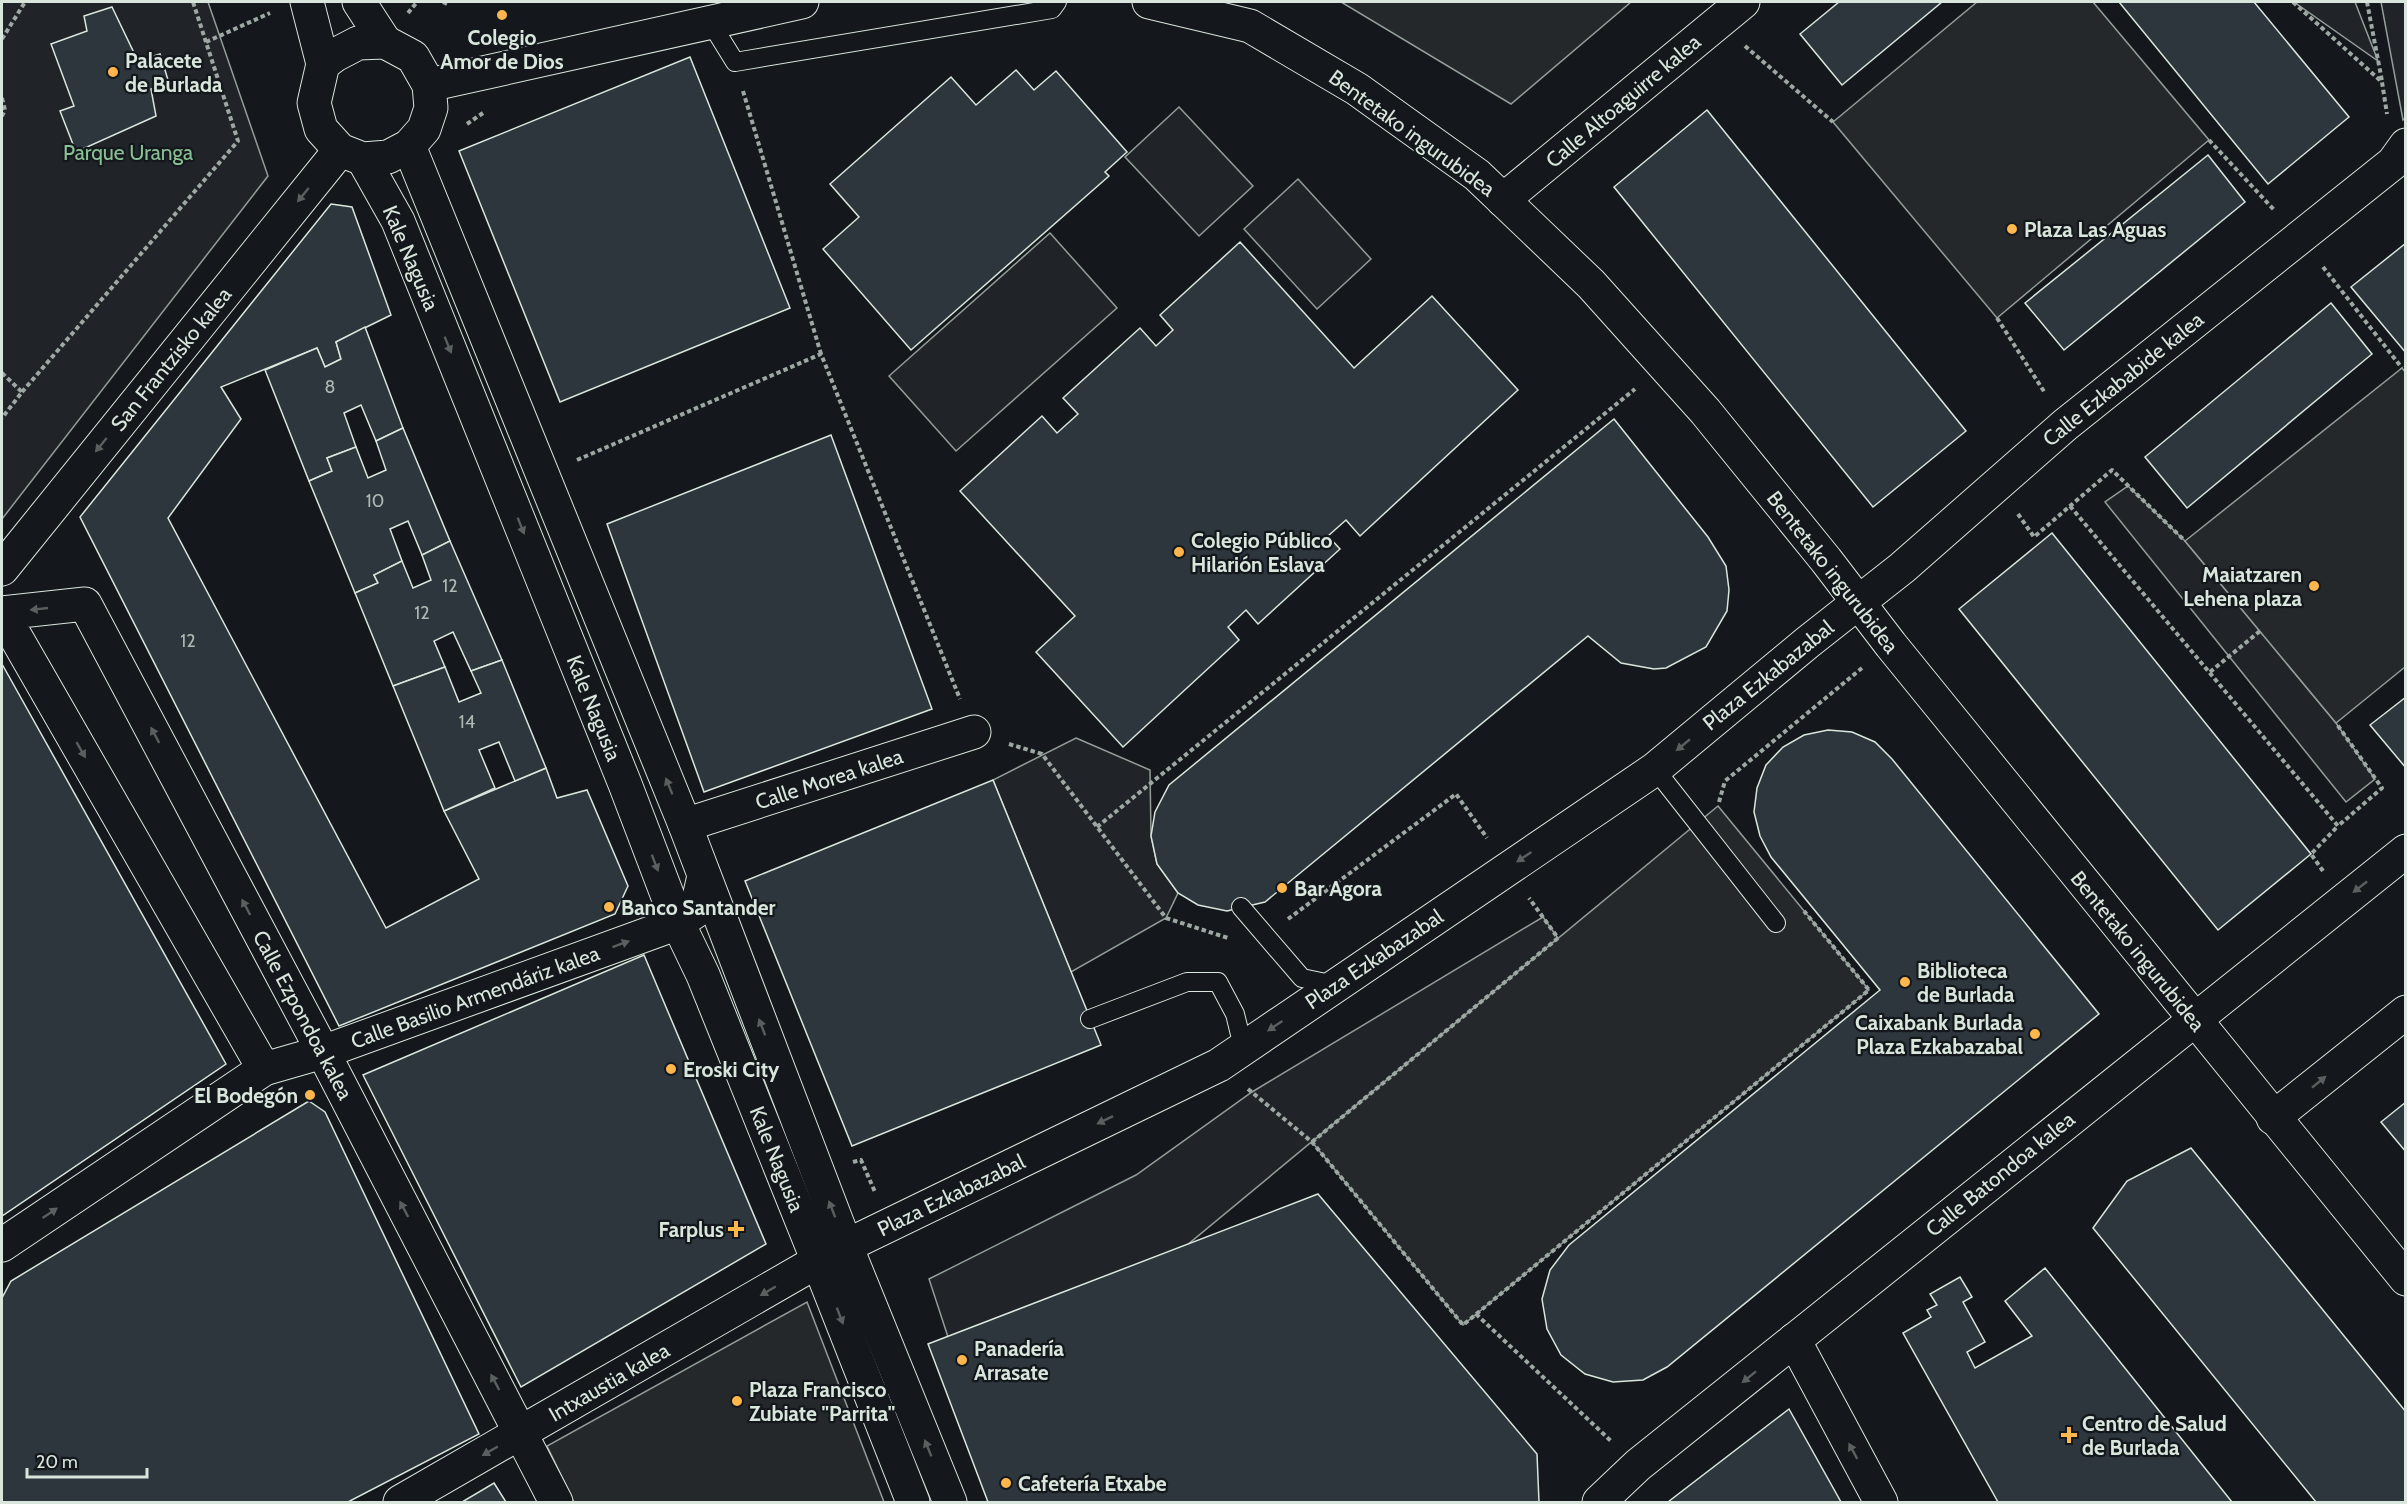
<svg xmlns="http://www.w3.org/2000/svg" width="2407" height="1504" viewBox="0 0 2407 1504" font-family="Cabin,sans-serif">
<style>
.green{fill:#202428;stroke:#939e99;stroke-width:1.5}
.parking{fill:#24282b;stroke:#939e99;stroke-width:1.5}
.building{fill:#2c363c;stroke:#d8e6dc;stroke-width:1.5}
.lines{fill:none;stroke-linecap:round;stroke-linejoin:round}
.lane-casing{stroke:#d8e6dc;stroke-width:20}
.street-casing{stroke:#d8e6dc;stroke-width:35}
.secondary-casing{stroke:#d8e6dc;stroke-width:35}
.path{stroke:#9da8a2;stroke-width:4;stroke-dasharray:4.5 3;stroke-linecap:butt}
.lane{stroke:#14181c;stroke-width:18}
.street{stroke:#14181c;stroke-width:33}
.secondary{stroke:#14181c;stroke-width:33}
.oneway{fill:#59605f}
.poi-dot{fill:#ffb74d;stroke:#14181c;stroke-width:2}
.labels{text-anchor:middle;dominant-baseline:central;stroke-width:4.5;stroke-linejoin:round;paint-order:stroke}
.number-label{font-size:18px;fill:#adbab4}
.poi-label{font-size:21px;font-weight:bold;fill:#d8e6dc;stroke:#14181c;text-anchor:start}
.street-label{font-size:21px;fill:#d8e6dc;stroke:#14181c}
.park-label{font-size:21px;fill:#8ac095;stroke:#14181c}
</style>
<rect width="100%" height="100%" fill="#14181c"/>
<g class="green">
<path d="M2,2h206l60,174 -266,343z"/>
<path d="M2294,2h61l23,59z"/>
<path d="M2381,2h24l1,115 -3,3z"/>
<path d="M1179,107l74,79 -54,50 -74,-79z"/>
<path d="M1298,179l73,80 -54,50 -73,-80z"/>
<path d="M1050,233l67,75 -161,143 -67,-75z"/>
<path d="M2128,486l57,55 151,182 39,56 -29,23 -241,-300z"/>
<path d="M1076,738l74,32 1,66 6,28 21,29 -12,25 -95,54 -78,-192z"/>
<path d="M1543,917l15,21 -371,307 -239,92 -19,-58 207,-104 116,-83z"/>
</g>
<g class="parking">
<path d="M1341,2h290l-120,102z"/>
<path d="M1977,2h116l116,138 -212,178 -164,-196z"/>
<path d="M2402,368l4,5 -1,294 -69,56 -151,-182z"/>
<path d="M1718,806l151,184 -406,335 -151,-183z"/>
<path d="M807,1302l77,200h-310l-27,-56z"/>
</g>
<g class="building">
<path d="M1839,2h103l-100,83 -42,-51z"/>
<path d="M2119,2h135l95,115 -81,67z"/>
<path d="M112,7l26,54 22,-7 9,29 -18,6 5,27 -80,36 -16,-41 14,-5 -23,-62 36,-13 -3,-15z"/>
<path d="M690,57l100,251 -230,94 -101,-251z"/>
<path d="M1016,70l18,20 22,-19 71,81 -22,20 4,4 -198,174 -88,-101 36,-32 -29,-33 121,-107 25,28z"/>
<path d="M1707,110l259,321 -93,76 -259,-320z"/>
<path d="M2208,155l37,47 -181,148 -39,-47z"/>
<path d="M331,204l21,3 39,108 -55,27 5,17 -16,8 -8,-19 -96,39 20,32 -73,99 218,410 93,-49 -35,-68 102,-43 11,30 30,-8 41,96 -13,28 -276,112 -259,-509z"/>
<path d="M1240,242l114,126 78,-72 86,94 -158,146 -14,-16 -18,16 12,13 -82,75 -12,-14 -18,17 11,13 -116,107 -87,-95 39,-36 -115,-125 82,-75 15,17 21,-19 -15,-16 77,-70 16,18 17,-16 -13,-15z"/>
<path d="M2406,243v110l-55,-66z"/>
<path d="M2331,303l41,51 -185,154 -42,-51z"/>
<path d="M365,327l38,101 -27,13 -15,-36 -17,8 12,34 -29,11 5,13 -23,10 -44,-111 52,-22 8,19 16,-8 -5,-17z"/>
<path d="M1614,419l94,118 18,29 3,24 -2,21 -21,36 -40,21 -12,1 -33,-6 -33,-27 -323,266 -38,9 -29,-6 -20,-12 -21,-29 -6,-28 4,-24 14,-27z"/>
<path d="M403,428l47,113 -28,14 -14,-34 -18,8 12,32 -28,14 4,8 -23,10 -46,-112 23,-10 -5,-13 29,-11 12,31 18,-8 -10,-29z"/>
<path d="M831,435l101,274 -228,83 -97,-268z"/>
<path d="M2052,533l259,321 -93,76 -259,-321z"/>
<path d="M450,541l52,119 -31,11 -18,-39 -19,9 11,26 -52,19 -38,-93 23,-10 -4,-8 28,-14 11,27 18,-8 -9,-25z"/>
<path d="M502,660l44,108 -31,13 -16,-39 -20,8 16,38 -51,23 -51,-125 52,-19 14,35 22,-9 -10,-22z"/>
<path d="M2,664l224,400 -224,152z"/>
<path d="M2406,697v71l-36,-43z"/>
<path d="M1828,730l24,2 23,10 17,17 207,255 -432,353 -24,13 -30,2 -28,-8 -24,-19 -14,-26 -5,-30 8,-29 19,-25 311,-255 -109,-133 -11,-21 -6,-24 3,-24 9,-23 17,-18 21,-12z"/>
<path d="M993,780l108,265 -249,101 -107,-265z"/>
<path d="M644,955l122,289 -245,143 -158,-312z"/>
<path d="M309,1101l16,11 154,322 -131,68h-346v-204l9,-17z"/>
<path d="M2406,1102v50l-25,-30z"/>
<path d="M2191,1148l215,264v90h-90l-223,-274 34,-47z"/>
<path d="M1318,1194l219,260 2,48h-551l-60,-158z"/>
<path d="M2045,1268l187,234h-234l-95,-169 28,-16 -4,-7 10,-5 -7,-11 30,-17 12,20 -9,5 22,40 -18,10 8,16 57,-32 -27,-35z"/>
<path d="M1789,1409l52,93h-173z"/>
<path d="M494,1483l12,19h-44z"/>
</g>
<g class="lines">
<g class="lane-casing">
<g id="lane">
<path d="M709,20l26,42 317,-53 5,-7"/>
<path d="M1655,769l121,154"/>
<path d="M1241,907l61,71 33,7"/>
<path d="M1090,1019l97,-37h31l17,32 8,33"/>
</g>
</g>
<g class="street-casing">
<g id="street">
<path d="M1503,200l240,-198"/>
<path d="M685,825l289,-93"/>
<path d="M264,1069l-262,-456 83,-9 238,448 233,450"/>
<path d="M2273,1118l133,-106"/>
<path d="M2,1245l262,-176 59,-17 355,-129 18,-12 8,-35"/>
<path d="M1794,1340l87,162"/>
<path d="M400,1502l418,-241"/>
<path d="M1599,1502l39,-37 768,-614"/>
</g>
</g>
<g class="secondary-casing">
<g id="secondary">
<path d="M307,2l16,62"/>
<path d="M359,2l26,40"/>
<path d="M1149,2l101,24 107,63 120,86 114,109 114,127 121,149 65,85 515,634"/>
<path d="M385,42l28,15 16,28 2,23 -7,21 -15,17 -21,11 -25,2 -23,-9 -19,-21 -7,-26 9,-39 12,-9 23,-12z"/>
<path d="M429,85l373,-83"/>
<path d="M409,146l276,679 161,421 104,256"/>
<path d="M363,159l35,62 227,563 53,139 25,52 115,286 95,241"/>
<path d="M2,569l338,-419"/>
<path d="M846,1246l373,-181 436,-296 153,-127 94,-74 163,-143 328,-262 13,-18"/>
</g>
</g>
<g class="path">
<path d="M443,2l6,3"/>
<path d="M2293,2l89,80 5,32"/>
<path d="M2367,2l15,79"/>
<path d="M408,13l9,-11"/>
<path d="M2,39l23,-37"/>
<path d="M206,42l64,-29"/>
<path d="M1745,46l88,76"/>
<path d="M743,91l78,263"/>
<path d="M2,98l3,12 -3,6"/>
<path d="M467,124l16,-11"/>
<path d="M2209,140l66,71"/>
<path d="M2323,267l79,101"/>
<path d="M1997,318l48,75"/>
<path d="M2,373l20,19 -20,26"/>
<path d="M22,392l216,-251 -45,-139"/>
<path d="M577,460l244,-106 139,345"/>
<path d="M2070,506l268,320 44,-38 -46,-65"/>
<path d="M2018,514l16,23 78,-67 73,71"/>
<path d="M2210,672l50,-41"/>
<path d="M1009,744l33,10 124,164 62,20"/>
<path d="M1719,802l6,-21 137,-113"/>
<path d="M1097,827l538,-438"/>
<path d="M2323,871l-12,-17 27,-28"/>
<path d="M1288,919l168,-125 31,44"/>
<path d="M1248,1089l64,53 151,183 406,-335 -65,-79"/>
<path d="M1312,1142l246,-204 -29,-40"/>
<path d="M853,1162l8,-2 14,32"/>
<path d="M1476,1314l135,127"/>
</g>
<use href="#lane" class="lane"/>
<use href="#street" class="street"/>
<use href="#secondary" class="secondary"/>
</g>
<defs><path id="oneway-solid" d="M-6-.8H1V-3.2L6.5 0L1 3.2V.8H-6Z" transform="scale(1.5)"/></defs>
<g class="oneway">
<use href="#oneway-solid" transform="translate(303 195) rotate(129)"/>
<use href="#oneway-solid" transform="translate(448 345) rotate(68)"/>
<use href="#oneway-solid" transform="translate(101 445) rotate(129)"/>
<use href="#oneway-solid" transform="translate(521 526) rotate(68)"/>
<use href="#oneway-solid" transform="translate(39 609) rotate(174)"/>
<use href="#oneway-solid" transform="translate(155 735) rotate(-118)"/>
<use href="#oneway-solid" transform="translate(1683 745) rotate(140)"/>
<use href="#oneway-solid" transform="translate(81 750) rotate(60)"/>
<use href="#oneway-solid" transform="translate(669 786) rotate(-112)"/>
<use href="#oneway-solid" transform="translate(1524 857) rotate(146)"/>
<use href="#oneway-solid" transform="translate(655 863) rotate(69)"/>
<use href="#oneway-solid" transform="translate(2360 887) rotate(142)"/>
<use href="#oneway-solid" transform="translate(246 907) rotate(-118)"/>
<use href="#oneway-solid" transform="translate(621 944) rotate(-20)"/>
<use href="#oneway-solid" transform="translate(1275 1026) rotate(146)"/>
<use href="#oneway-solid" transform="translate(762 1027) rotate(-111)"/>
<use href="#oneway-solid" transform="translate(2319 1082) rotate(-39)"/>
<use href="#oneway-solid" transform="translate(1105 1120) rotate(154)"/>
<use href="#oneway-solid" transform="translate(404 1209) rotate(-118)"/>
<use href="#oneway-solid" transform="translate(832 1209) rotate(-111)"/>
<use href="#oneway-solid" transform="translate(50 1213) rotate(-34)"/>
<use href="#oneway-solid" transform="translate(768 1291) rotate(150)"/>
<use href="#oneway-solid" transform="translate(840 1316) rotate(69)"/>
<use href="#oneway-solid" transform="translate(1749 1377) rotate(141)"/>
<use href="#oneway-solid" transform="translate(495 1382) rotate(-118)"/>
<use href="#oneway-solid" transform="translate(928 1448) rotate(-112)"/>
<use href="#oneway-solid" transform="translate(490 1451) rotate(150)"/>
<use href="#oneway-solid" transform="translate(1853 1451) rotate(-118)"/>
</g>
<g class="poi-dot">
<circle cx="502" cy="15" r="6"/>
<circle cx="113" cy="72" r="6"/>
<circle cx="2012" cy="229" r="6"/>
<circle cx="1179" cy="552" r="6"/>
<circle cx="2314" cy="586" r="6"/>
<circle cx="1282" cy="888" r="6"/>
<circle cx="609" cy="907" r="6"/>
<circle cx="1905" cy="982" r="6"/>
<circle cx="2035" cy="1034" r="6"/>
<circle cx="671" cy="1069" r="6"/>
<circle cx="310" cy="1095" r="6"/>
<path d="M733 1220h6v6h6v6h-6v6h-6v-6h-6v-6h6z"/>
<circle cx="962" cy="1360" r="6"/>
<circle cx="737" cy="1401" r="6"/>
<path d="M2066 1426h6v6h6v6h-6v6h-6v-6h-6v-6h6z"/>
<circle cx="1006" cy="1483" r="6"/>
</g>
<g class="labels">
<g class="number-label">
<text x="330" y="387">8</text>
<text x="375" y="501">10</text>
<text x="450" y="586">12</text>
<text x="422" y="613">12</text>
<text x="188" y="641">12</text>
<text x="467" y="722">14</text>
</g>
<g class="poi-label">
<text x="502" y="37" text-anchor="middle">Colegio<tspan x="502" dy="24">Amor de Dios</tspan></text>
<text x="125" y="60">Palacete<tspan x="125" dy="24">de Burlada</tspan></text>
<text x="2024" y="229">Plaza Las Aguas</text>
<text x="1191" y="540">Colegio Público<tspan x="1191" dy="24">Hilarión Eslava</tspan></text>
<text x="2302" y="574" text-anchor="end">Maiatzaren<tspan x="2302" dy="24">Lehena plaza</tspan></text>
<text x="1294" y="888">Bar Agora</text>
<text x="621" y="907">Banco Santander</text>
<text x="1917" y="970">Biblioteca<tspan x="1917" dy="24">de Burlada</tspan></text>
<text x="2023" y="1022" text-anchor="end">Caixabank Burlada<tspan x="2023" dy="24">Plaza Ezkabazabal</tspan></text>
<text x="683" y="1069">Eroski City</text>
<text x="298" y="1095" text-anchor="end">El Bodegón</text>
<text x="724" y="1229" text-anchor="end">Farplus</text>
<text x="974" y="1348">Panadería<tspan x="974" dy="24">Arrasate</tspan></text>
<text x="749" y="1389">Plaza Francisco<tspan x="749" dy="24">Zubiate "Parrita"</tspan></text>
<text x="2082" y="1423">Centro de Salud<tspan x="2082" dy="24">de Burlada</tspan></text>
<text x="1018" y="1483">Cafetería Etxabe</text>
</g>
<g class="street-label">
<text transform="translate(1623 101) rotate(-40)">Calle Altoaguirre kalea</text>
<text transform="translate(1412 133) rotate(36)">Bentetako ingurubidea</text>
<text transform="translate(411 258) rotate(67)">Kale Nagusia</text>
<text transform="translate(171 359) rotate(-51)">San Frantzisko kalea</text>
<text transform="translate(2123 379) rotate(-39)">Calle Ezkababide kalea</text>
<text transform="translate(1833 572) rotate(52)">Bentetako ingurubidea</text>
<text transform="translate(1768 675) rotate(-39)">Plaza Ezkabazabal</text>
<text transform="translate(594 708) rotate(68)">Kale Nagusia</text>
<text transform="translate(829 779) rotate(-18)">Calle Morea kalea</text>
<text transform="translate(2138 951) rotate(51)">Bentetako ingurubidea</text>
<text transform="translate(1374 959) rotate(-34)">Plaza Ezkabazabal</text>
<text transform="translate(475 997) rotate(-20)">Calle Basilio Armendáriz kalea</text>
<text transform="translate(303 1015) rotate(62)">Calle Ezpondoa kalea</text>
<text transform="translate(777 1159) rotate(68)">Kale Nagusia</text>
<text transform="translate(2000 1174) rotate(-39)">Calle Batondoa kalea</text>
<text transform="translate(951 1195) rotate(-26)">Plaza Ezkabazabal</text>
<text transform="translate(609 1382) rotate(-30)">Intxaustia kalea</text>
</g>
<g class="park-label">
<text x="128" y="152">Parque Uranga</text>
</g>
</g>
<rect width="2407" height="1504" fill="none" stroke="#d8e6dc" stroke-width="6"/>
<path d="M27 1468v9h120v-9" fill="none" stroke="#d8e6dc" stroke-width="3"/>
<text x="36" y="1468" font-size="18" fill="#d8e6dc" stroke="#14181c" stroke-width="4.5" paint-order="stroke">20 m</text>
</svg>
